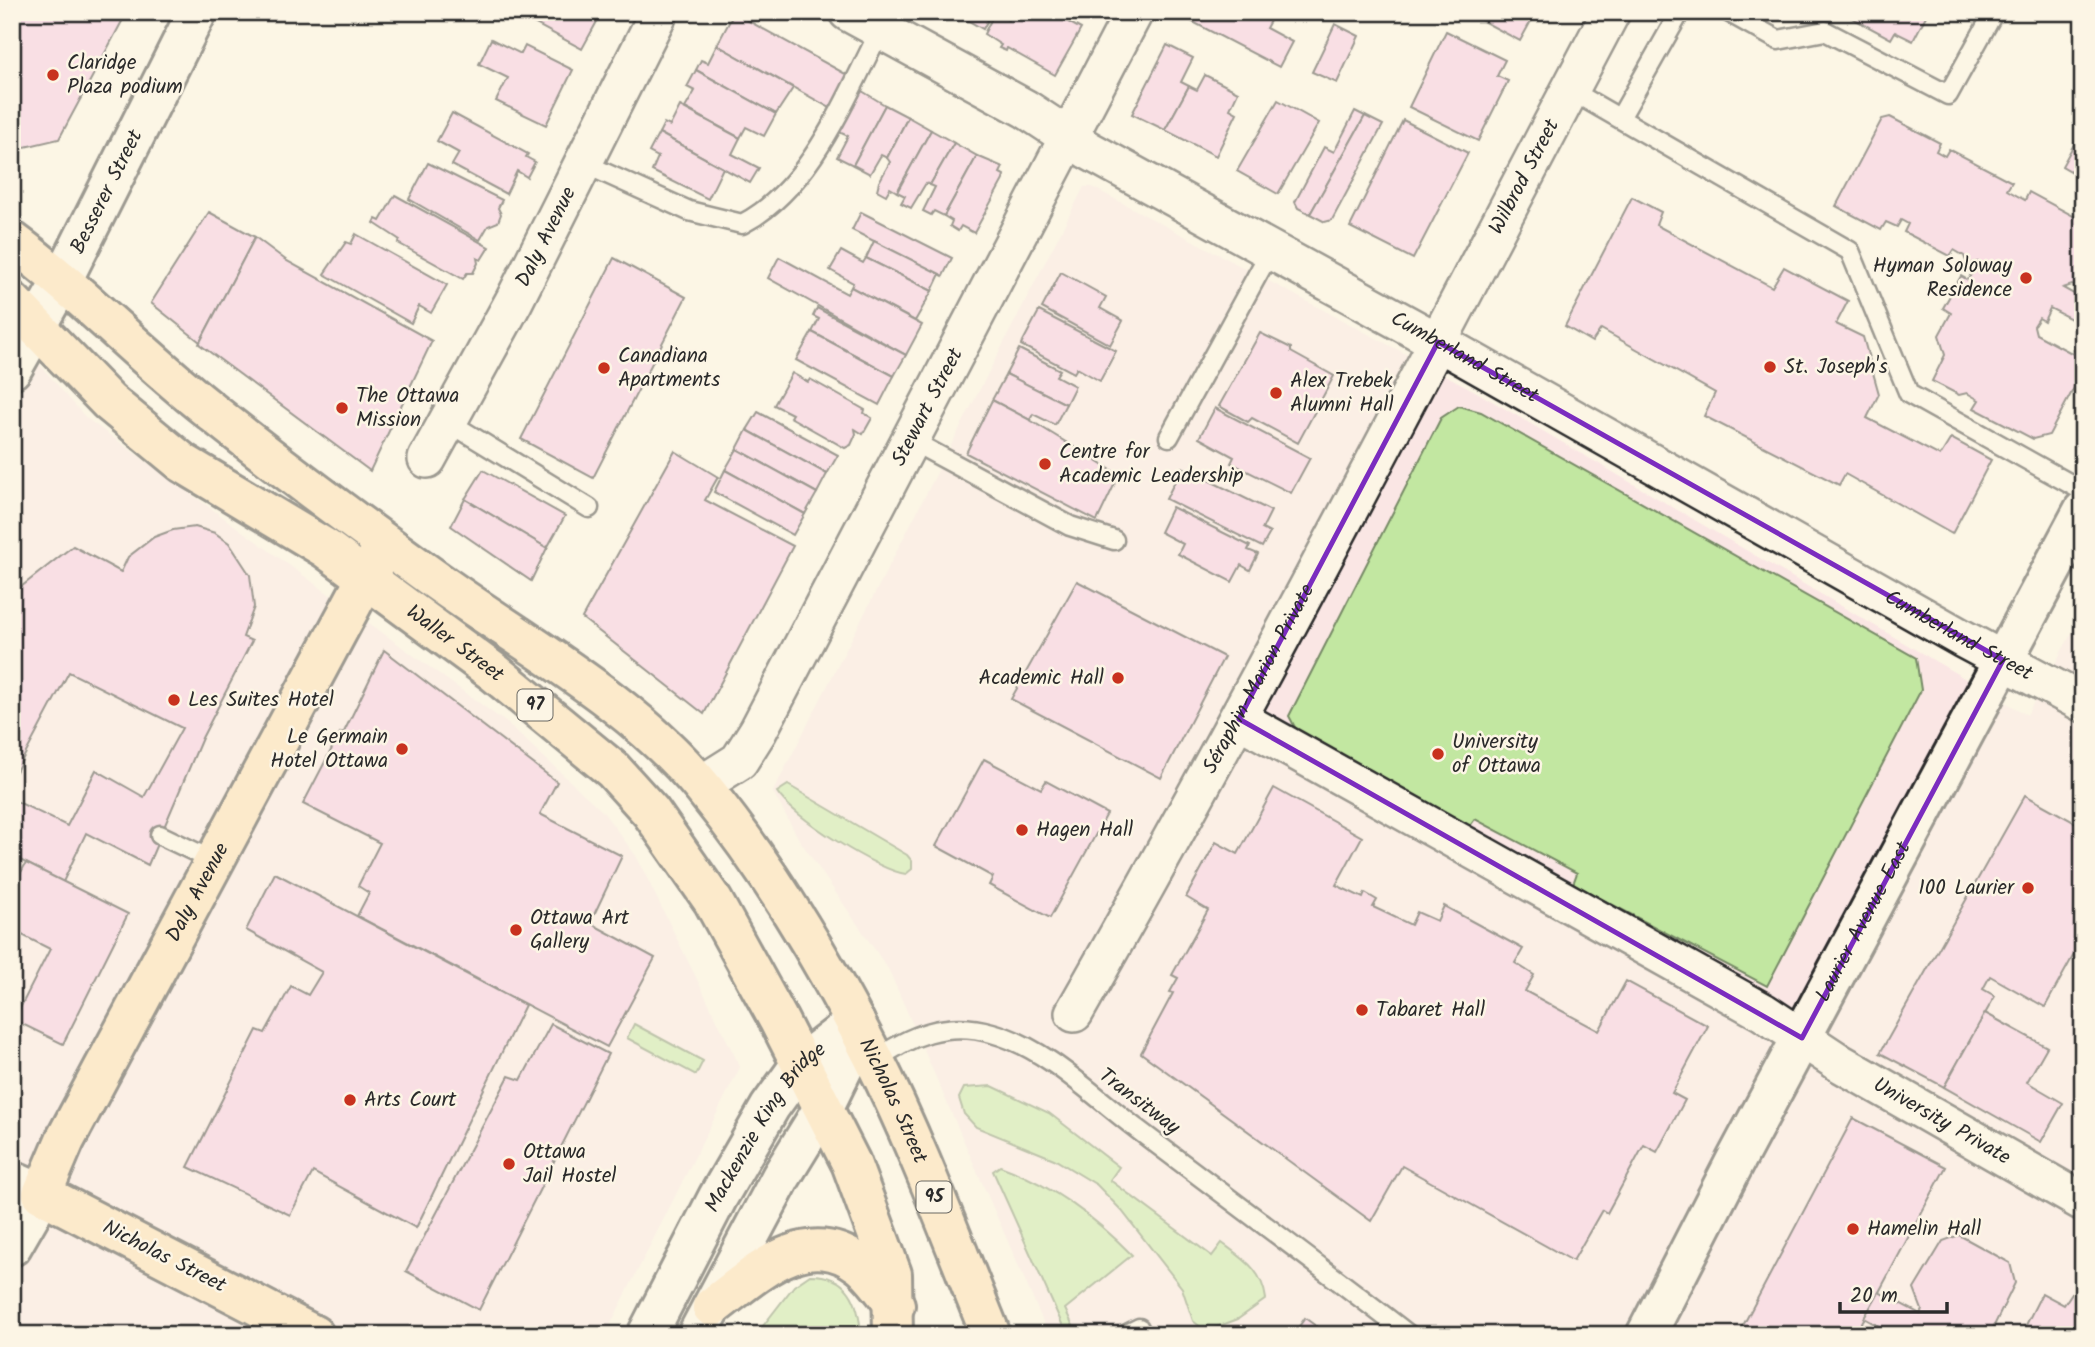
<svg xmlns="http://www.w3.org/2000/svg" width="2095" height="1347" viewBox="0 0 2095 1347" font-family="Kalam,sans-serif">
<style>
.built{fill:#fae6e4}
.green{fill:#c2e7a1;stroke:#768966;stroke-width:2}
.building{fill:#f6c3e2;stroke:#2b2b2b;stroke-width:2}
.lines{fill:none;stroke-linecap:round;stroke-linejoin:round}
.lane-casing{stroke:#2b2b2b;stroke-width:23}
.street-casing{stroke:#2b2b2b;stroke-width:42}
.secondary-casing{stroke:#2b2b2b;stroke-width:44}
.primary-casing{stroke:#2b2b2b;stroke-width:44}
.lane{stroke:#fcf5e5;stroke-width:18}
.street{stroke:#fcf5e5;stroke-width:37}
.secondary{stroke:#fcf5e5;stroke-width:38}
.primary{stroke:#fddcac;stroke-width:38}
.marked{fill:none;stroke:#7b2cbf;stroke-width:5;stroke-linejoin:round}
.poi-dot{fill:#c8321e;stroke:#fcf5e5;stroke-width:2.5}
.labels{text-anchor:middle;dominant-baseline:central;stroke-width:5;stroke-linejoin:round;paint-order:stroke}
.shield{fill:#fcf5e5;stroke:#6a6863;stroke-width:2}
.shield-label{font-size:19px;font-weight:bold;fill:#2b2b2b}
.poi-label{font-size:21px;fill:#2b2b2b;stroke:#fcf5e5;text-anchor:start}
.street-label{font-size:21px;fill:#2b2b2b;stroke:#fcf5e5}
</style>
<rect width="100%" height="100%" fill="#fcf5e5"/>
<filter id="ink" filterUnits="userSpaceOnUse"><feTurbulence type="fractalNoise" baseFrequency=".0143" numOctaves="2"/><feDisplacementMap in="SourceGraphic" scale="14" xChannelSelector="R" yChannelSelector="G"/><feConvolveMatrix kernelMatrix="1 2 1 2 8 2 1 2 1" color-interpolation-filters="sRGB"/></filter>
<g filter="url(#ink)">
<g class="built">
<path d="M1084,187h8l381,203 554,325 48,-88 8,4v704h-1034l-160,-365 -90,-131 -26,-47z"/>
<path d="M12,333l74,85 422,306 95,88 33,44 104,211 -135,268h-593z"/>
</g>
<g class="green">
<path d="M1459,406l22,6 435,246 5,32 -154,296 -194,-102 4,-11 -102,-54 -5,7 -172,-93 -9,-17 152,-298z"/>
<path d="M788,785l119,70 5,6v8l-6,5c-26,-2 -115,-58 -129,-82z"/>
<path d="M634,1024l69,37 -7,14 -69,-37z"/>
<path d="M992,1086l57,27 70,54 -9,13 102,76 10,-13c23,17 40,27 44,56l-28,20 -32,12 -13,-10 -11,-33 -60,-77 -25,-26 -43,-26 -78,-32 -12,-13 -5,-16 5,-10z"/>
<path d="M1000,1166c52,19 94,50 132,89l-67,54 10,21 -8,5 -74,-164z"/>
<path d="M810,1275c38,0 49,26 51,60h-105l38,-49z"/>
</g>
<g class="building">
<path d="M12,12h115l-68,127 -47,11z"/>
<path d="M520,12h74l6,4 -18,33 -54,-29 2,-3z"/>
<path d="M964,12h28l-9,17 -21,-12z"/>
<path d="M1050,12l31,17 -26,46 -48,-27 -1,3 -7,-3 2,-3 -17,-11 9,-18 5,-1 10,5 2,-3 -7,-5z"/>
<path d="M1193,12h66l12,7 -5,9 26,14 -13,25 -90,-47z"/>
<path d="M1480,12h56l-16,29 -43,-23z"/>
<path d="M1841,12h87l-15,29 -18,-9 -4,7z"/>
<path d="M734,13l117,64 -17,33 -117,-65z"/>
<path d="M1335,24l24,12 -22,47 -25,-11z"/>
<path d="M1446,31l59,29 -8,16 11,5 -30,60 -69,-34z"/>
<path d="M491,39l30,15 4,-8 48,24 -27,55 -50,-24 12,-23 -29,-14z"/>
<path d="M717,45l76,43 -17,26 -80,-44 5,-10 7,3z"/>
<path d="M1167,45l26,13 -12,24 8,4 -24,44 -33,-16z"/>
<path d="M696,70l80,44 -12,22 -18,-9 -6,11 -55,-30 10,-17 -8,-4z"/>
<path d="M1205,75l33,17 -8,17 7,4 -21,43 -51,-26 24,-44 8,4z"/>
<path d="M862,91l23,14 -32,60 -16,-8 11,-21 -9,-4z"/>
<path d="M1278,100l41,23 -41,71 -41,-23z"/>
<path d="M885,105l23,12 -21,41 -6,-3 -11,19 -17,-9z"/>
<path d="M680,106l60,32 -8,16 27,14 -9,15 -91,-50 5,-10 6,3z"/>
<path d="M1355,111l10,5 -55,98 -12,-6 -3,-6 29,-55 10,5z"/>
<path d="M452,113l76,41 -2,3 9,5 -8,15 -10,-6 -11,23 -54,-29 7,-12 -22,-12z"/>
<path d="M1365,116l18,9 -51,95 -7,2 -15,-8z"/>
<path d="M908,117l23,13 -34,62 -7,-4 -4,7 -9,-5 2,-8 11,-20 -3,-4z"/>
<path d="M1890,117l50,26 -4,8 9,5 4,-7 63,33 -5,8 18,10 4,-8 52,28 2,67 -2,3 -9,-5 -9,3 20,11v13l-6,10 -27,-14 -6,13 -5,-3 -5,8 2,8 43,23 3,16 -33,62 -16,4 -59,-31 5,-8 -12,-7 -8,2 -27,-14 13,-26 -6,-20 12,-22 -8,-5 18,-32 7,4 4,-8 8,-3 -2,-7 -11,2 -3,-8 -10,-6 -4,6 -46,-24 4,-8 -7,-4 -4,7 -11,-5 -5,8 -45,-24 46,-87z"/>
<path d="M1403,120l65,33 -55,106 -63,-32z"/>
<path d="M2083,128v50l-21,-12z"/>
<path d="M931,130l23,13 -24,42 -4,-2 -15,25 -10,-5 4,-7 -8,-4z"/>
<path d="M659,133l64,35 -15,31 -56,-28 6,-14 -9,-5z"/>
<path d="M954,143l23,13 -33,60 -10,-5 -3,4 -8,-4 12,-24 -5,-2z"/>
<path d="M977,156l26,11 -3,6 4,2 -1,5 -29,53 -13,-7 -3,5 -8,-5 2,-5 -8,-5z"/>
<path d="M428,163l74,37 -4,8 3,6 -3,8 -10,4 -8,14 -71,-41z"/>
<path d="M395,195l94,52 -8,13 -4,-2 1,5 -5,10h-6l-4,6 -65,-36 2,-3 -26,-17 2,-4 4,2z"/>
<path d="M1632,197l29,15 -5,13 116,62 12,-20 64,34 -12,23 27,13 16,57 -12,24 73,38 11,-18 40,22 -39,74 -107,-60 -6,11 -135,-69 11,-23 -114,-64 -9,13 -27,-16z"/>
<path d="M209,212l46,25 -55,105 -49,-39z"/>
<path d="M861,212l91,46 -9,18 -91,-46z"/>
<path d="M356,234l91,51 -16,28 -12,-7 -8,17 -87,-49 22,-32 5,2z"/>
<path d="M255,237l32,24 145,80 -62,130 -171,-127z"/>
<path d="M874,241l66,33 -8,17 -66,-33z"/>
<path d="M841,251l22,12 3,-5 66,33 -17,30 -64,-34 2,-4 -23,-13z"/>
<path d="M779,257l68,37 4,-7 71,38 -16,30 -138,-77z"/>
<path d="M614,258l72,39 -93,181 -72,-39z"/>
<path d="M1061,272l45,25 -6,11 23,13 -13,24 -68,-37z"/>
<path d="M817,308l89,47 -12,21 -82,-44 7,-13 -6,-3z"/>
<path d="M1039,311l77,40 -16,30 -23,-13 -3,5 -53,-28z"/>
<path d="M812,332l82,44 -15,29 -83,-45z"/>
<path d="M1260,333l31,15v4l43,24 -36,67 -46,-25 -4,4 -29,-16z"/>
<path d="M1019,349l41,21 -4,6 19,10 -9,18 -60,-30z"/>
<path d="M792,373l16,9 2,-3 55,31 -1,3 8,5 -9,16 -8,-5 1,5 -5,11 -6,3 -55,-31 2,-3 -18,-9z"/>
<path d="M1006,374l60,30 -11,21 -22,-11 -3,6 -38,-20z"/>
<path d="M992,400l38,20 89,55 -22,46 -131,-68z"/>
<path d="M1215,408l95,50 -19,35 -60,-30 3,-6 -35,-19z"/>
<path d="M758,412l80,43 -11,19 -80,-44z"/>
<path d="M747,430l80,44 -10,19 -80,-44z"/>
<path d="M737,449l80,44 -12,21 -80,-44z"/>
<path d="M675,451l43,26 -13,23 88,46 -89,168 -122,-96z"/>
<path d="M1182,467l89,44 -9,18 8,4 -8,14 -96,-48z"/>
<path d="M483,470l82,46 -18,32 -82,-49z"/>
<path d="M725,470l80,44 -12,21 -79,-43z"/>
<path d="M465,499l82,49 -16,33 -80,-55z"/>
<path d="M1172,507l78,39 -2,4 10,4 -8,16 -9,-5 -9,17 -54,-28 5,-10 -23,-12z"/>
<path d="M195,527l20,6 14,10 21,32 4,32 -11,30 9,4 -50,97 -54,127 -62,-32 -23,49 -51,-26v-57l55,27 29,-56 48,27 38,-69 -113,-56 -57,107v-185l61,-48 48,26 7,-15 26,-20 19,-7z"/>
<path d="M1077,581l147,76 -63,121 -150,-79z"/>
<path d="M384,650l173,132 -17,32 82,42 -32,67 65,35 -48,89 -250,-131 12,-23 -11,-7 22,-43 -77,-39 37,-71 3,1z"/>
<path d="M984,759l57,30 5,-8 61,33 -57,104 -61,-33 4,-8 -57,-31z"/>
<path d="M1274,788l88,49 -26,48 27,13 2,-5 12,7 -4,7 38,18 6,-13 20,9 7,-15 79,43 -8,14 19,12 -9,16 74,40 27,-50 82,45 -36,67 13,7 -28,52 -13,-7 -37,68 -5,-3 -29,51 -171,-95 -31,55 -230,-168 32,-60 -3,-1 8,-14 -6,-3 36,-65 -22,-13 30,-55 22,12z"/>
<path d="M2025,795l58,32v125l-6,-3 -32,58 -55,-31 -7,13 12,7 -51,91 -64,-34z"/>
<path d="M26,863l102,51 -65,130 -49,-24 36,-71 -38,-19v-41z"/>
<path d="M275,873l250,132 -109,223 -103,-56 -23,43 -102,-48 69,-137 8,3 26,-47 17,9 14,-23 -76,-42z"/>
<path d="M1985,1013l62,34 -20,35 36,21 -22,39 -97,-55z"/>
<path d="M551,1024l57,30 -129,256 -73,-39 103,-195 12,4z"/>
<path d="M1853,1118l93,49 -67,125 -24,43h-117z"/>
<path d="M1959,1235l51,28 5,20 -24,49 -11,3h-85l-31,-17 15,-26 41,22 2,-4 -8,-21 29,-48z"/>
<path d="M2079,1282l4,2v51h-62l21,-42 22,12z"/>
<path d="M1305,1318l23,17h-35z"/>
</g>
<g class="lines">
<g class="lane-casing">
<g id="lane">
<path d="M1728,12l50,28 47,-9 123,64 46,-83"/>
<path d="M1570,90l280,161 59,143 174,97"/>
<path d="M1620,118l60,-106"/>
<path d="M583,163l106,48 53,13c70,-36 104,-128 139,-195"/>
<path d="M447,421l142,87"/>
<path d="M1169,437l102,-187"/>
<path d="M910,440l160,86 44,14"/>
<path d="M160,835l56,27"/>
<path d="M873,1062c36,-27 74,-42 119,-29 55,15 101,63 145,96 91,69 182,136 272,206"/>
<path d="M1125,1335l14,-7"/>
</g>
</g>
<g class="street-casing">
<g id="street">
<path id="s1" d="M848,12l178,97 62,41 350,192 525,297 120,64"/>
<path id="s2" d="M427,459l87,-158 145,-289"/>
<path id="s3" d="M1239,719l524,293 77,51 243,139"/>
<path id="s4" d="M701,785l38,-24 19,-30 376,-719"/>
<path id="s5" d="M1074,1013c188,-329 360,-666 537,-1001"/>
</g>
</g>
<g class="secondary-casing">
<g id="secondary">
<path id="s6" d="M12,369l51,-90 134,-267"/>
<path d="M12,1181l30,13 -30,52"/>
<path id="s7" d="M647,1335l71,-138 52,-90 31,-43 54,-42"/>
<path d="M697,1335l84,-158 43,-70 20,-41 11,-44"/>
<path id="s8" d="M1646,1335l90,-175 347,-649"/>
</g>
</g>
<g class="primary-casing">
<g id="primary">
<path id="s9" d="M12,241c69,51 128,114 195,167 72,58 148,114 223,168 91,66 203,125 274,213 66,81 122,175 169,268 45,89 80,185 118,278"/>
<path id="s10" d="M12,302l97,100 74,61 142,85 170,125 118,97 38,42 62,89 65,118 73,144 41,111 1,61"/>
<path d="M712,1307c43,-32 93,-83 147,-43 14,10 25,28 36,41"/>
<path id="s11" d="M314,1335l-272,-141 23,-54 313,-584"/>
</g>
</g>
<use href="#lane" class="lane"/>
<use href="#street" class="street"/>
<use href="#secondary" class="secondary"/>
<use href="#primary" class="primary"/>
</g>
</g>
<path d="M0 0H2095V1347H0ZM1438,342l565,318 -201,378 -563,-319z" fill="#fcf5e5" fill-opacity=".55" fill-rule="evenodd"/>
<path class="marked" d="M1438,342l565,318 -201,378 -563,-319z"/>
<g class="poi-dot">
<circle cx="53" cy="75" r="7"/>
<circle cx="2026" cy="278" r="7"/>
<circle cx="1770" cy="367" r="7"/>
<circle cx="604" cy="368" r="7"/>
<circle cx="1276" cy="393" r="7"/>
<circle cx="342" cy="408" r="7"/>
<circle cx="1045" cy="464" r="7"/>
<circle cx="1118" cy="678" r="7"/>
<circle cx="174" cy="700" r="7"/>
<circle cx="402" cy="749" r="7"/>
<circle cx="1438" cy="754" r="7"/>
<circle cx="1022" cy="830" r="7"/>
<circle cx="2028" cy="888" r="7"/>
<circle cx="516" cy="930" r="7"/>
<circle cx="1362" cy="1010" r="7"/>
<circle cx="350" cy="1100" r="7"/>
<circle cx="509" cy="1164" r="7"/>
<circle cx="1853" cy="1229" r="7"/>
</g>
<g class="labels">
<g class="shield">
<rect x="517.5" y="689.5" width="35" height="31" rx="5"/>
<rect x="916.5" y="1181.5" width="35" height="31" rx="5"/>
</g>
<g class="shield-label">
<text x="535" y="705">97</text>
<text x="934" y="1197">95</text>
</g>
<g class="poi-label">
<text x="67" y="63">Claridge<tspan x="67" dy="24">Plaza podium</tspan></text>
<text x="2012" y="266" text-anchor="end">Hyman Soloway<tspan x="2012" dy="24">Residence</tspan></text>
<text x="618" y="356">Canadiana<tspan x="618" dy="24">Apartments</tspan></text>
<text x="1784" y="367">St. Joseph's</text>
<text x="1290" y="381">Alex Trebek<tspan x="1290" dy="24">Alumni Hall</tspan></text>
<text x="356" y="396">The Ottawa<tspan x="356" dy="24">Mission</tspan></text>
<text x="1059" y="452">Centre for<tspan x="1059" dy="24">Academic Leadership</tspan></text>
<text x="1104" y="678" text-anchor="end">Academic Hall</text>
<text x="188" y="700">Les Suites Hotel</text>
<text x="388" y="737" text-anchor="end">Le Germain<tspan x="388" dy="24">Hotel Ottawa</tspan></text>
<text x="1452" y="742">University<tspan x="1452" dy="24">of Ottawa</tspan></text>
<text x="1036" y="830">Hagen Hall</text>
<text x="2014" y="888" text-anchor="end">100 Laurier</text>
<text x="530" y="918">Ottawa Art<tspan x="530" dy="24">Gallery</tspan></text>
<text x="1376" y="1010">Tabaret Hall</text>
<text x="364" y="1100">Arts Court</text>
<text x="523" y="1152">Ottawa<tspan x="523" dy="24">Jail Hostel</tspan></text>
<text x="1867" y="1229">Hamelin Hall</text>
</g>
<g class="street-label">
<text stroke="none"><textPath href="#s5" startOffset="950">Wilbrod Street</textPath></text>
<text stroke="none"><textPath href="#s6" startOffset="201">Besserer Street</textPath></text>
<text stroke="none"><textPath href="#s2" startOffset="252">Daly Avenue</textPath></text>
<text stroke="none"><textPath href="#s1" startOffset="707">Cumberland Street</textPath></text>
<text stroke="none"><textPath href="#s4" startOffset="446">Stewart Street</textPath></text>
<text stroke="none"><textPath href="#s1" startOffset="1274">Cumberland Street</textPath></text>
<text stroke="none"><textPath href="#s10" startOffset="562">Waller Street</textPath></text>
<text stroke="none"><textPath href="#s5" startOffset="382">Séraphin-Marion Private</textPath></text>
<text stroke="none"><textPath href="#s11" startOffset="646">Daly Avenue</textPath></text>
<text stroke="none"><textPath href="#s8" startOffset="467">Laurier Avenue East</textPath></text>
<text stroke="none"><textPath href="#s9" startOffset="1250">Nicholas Street</textPath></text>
<text transform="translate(1139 1102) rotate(37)">Transitway</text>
<text stroke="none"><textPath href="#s3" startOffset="810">University Private</textPath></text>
<text stroke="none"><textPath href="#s7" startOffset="240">Mackenzie King Bridge</textPath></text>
<text transform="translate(164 1257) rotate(27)">Nicholas Street</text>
</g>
</g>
<rect width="2095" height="1347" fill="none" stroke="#fcf5e5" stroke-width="42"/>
<rect x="21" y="21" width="2053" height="1305" fill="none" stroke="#2b2b2b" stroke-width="2.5" filter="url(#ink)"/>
<path d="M1840 1302v10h107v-10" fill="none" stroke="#2b2b2b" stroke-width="3.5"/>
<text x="1850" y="1302" font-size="21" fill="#2b2b2b" stroke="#fcf5e5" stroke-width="5" paint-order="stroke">20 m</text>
</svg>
